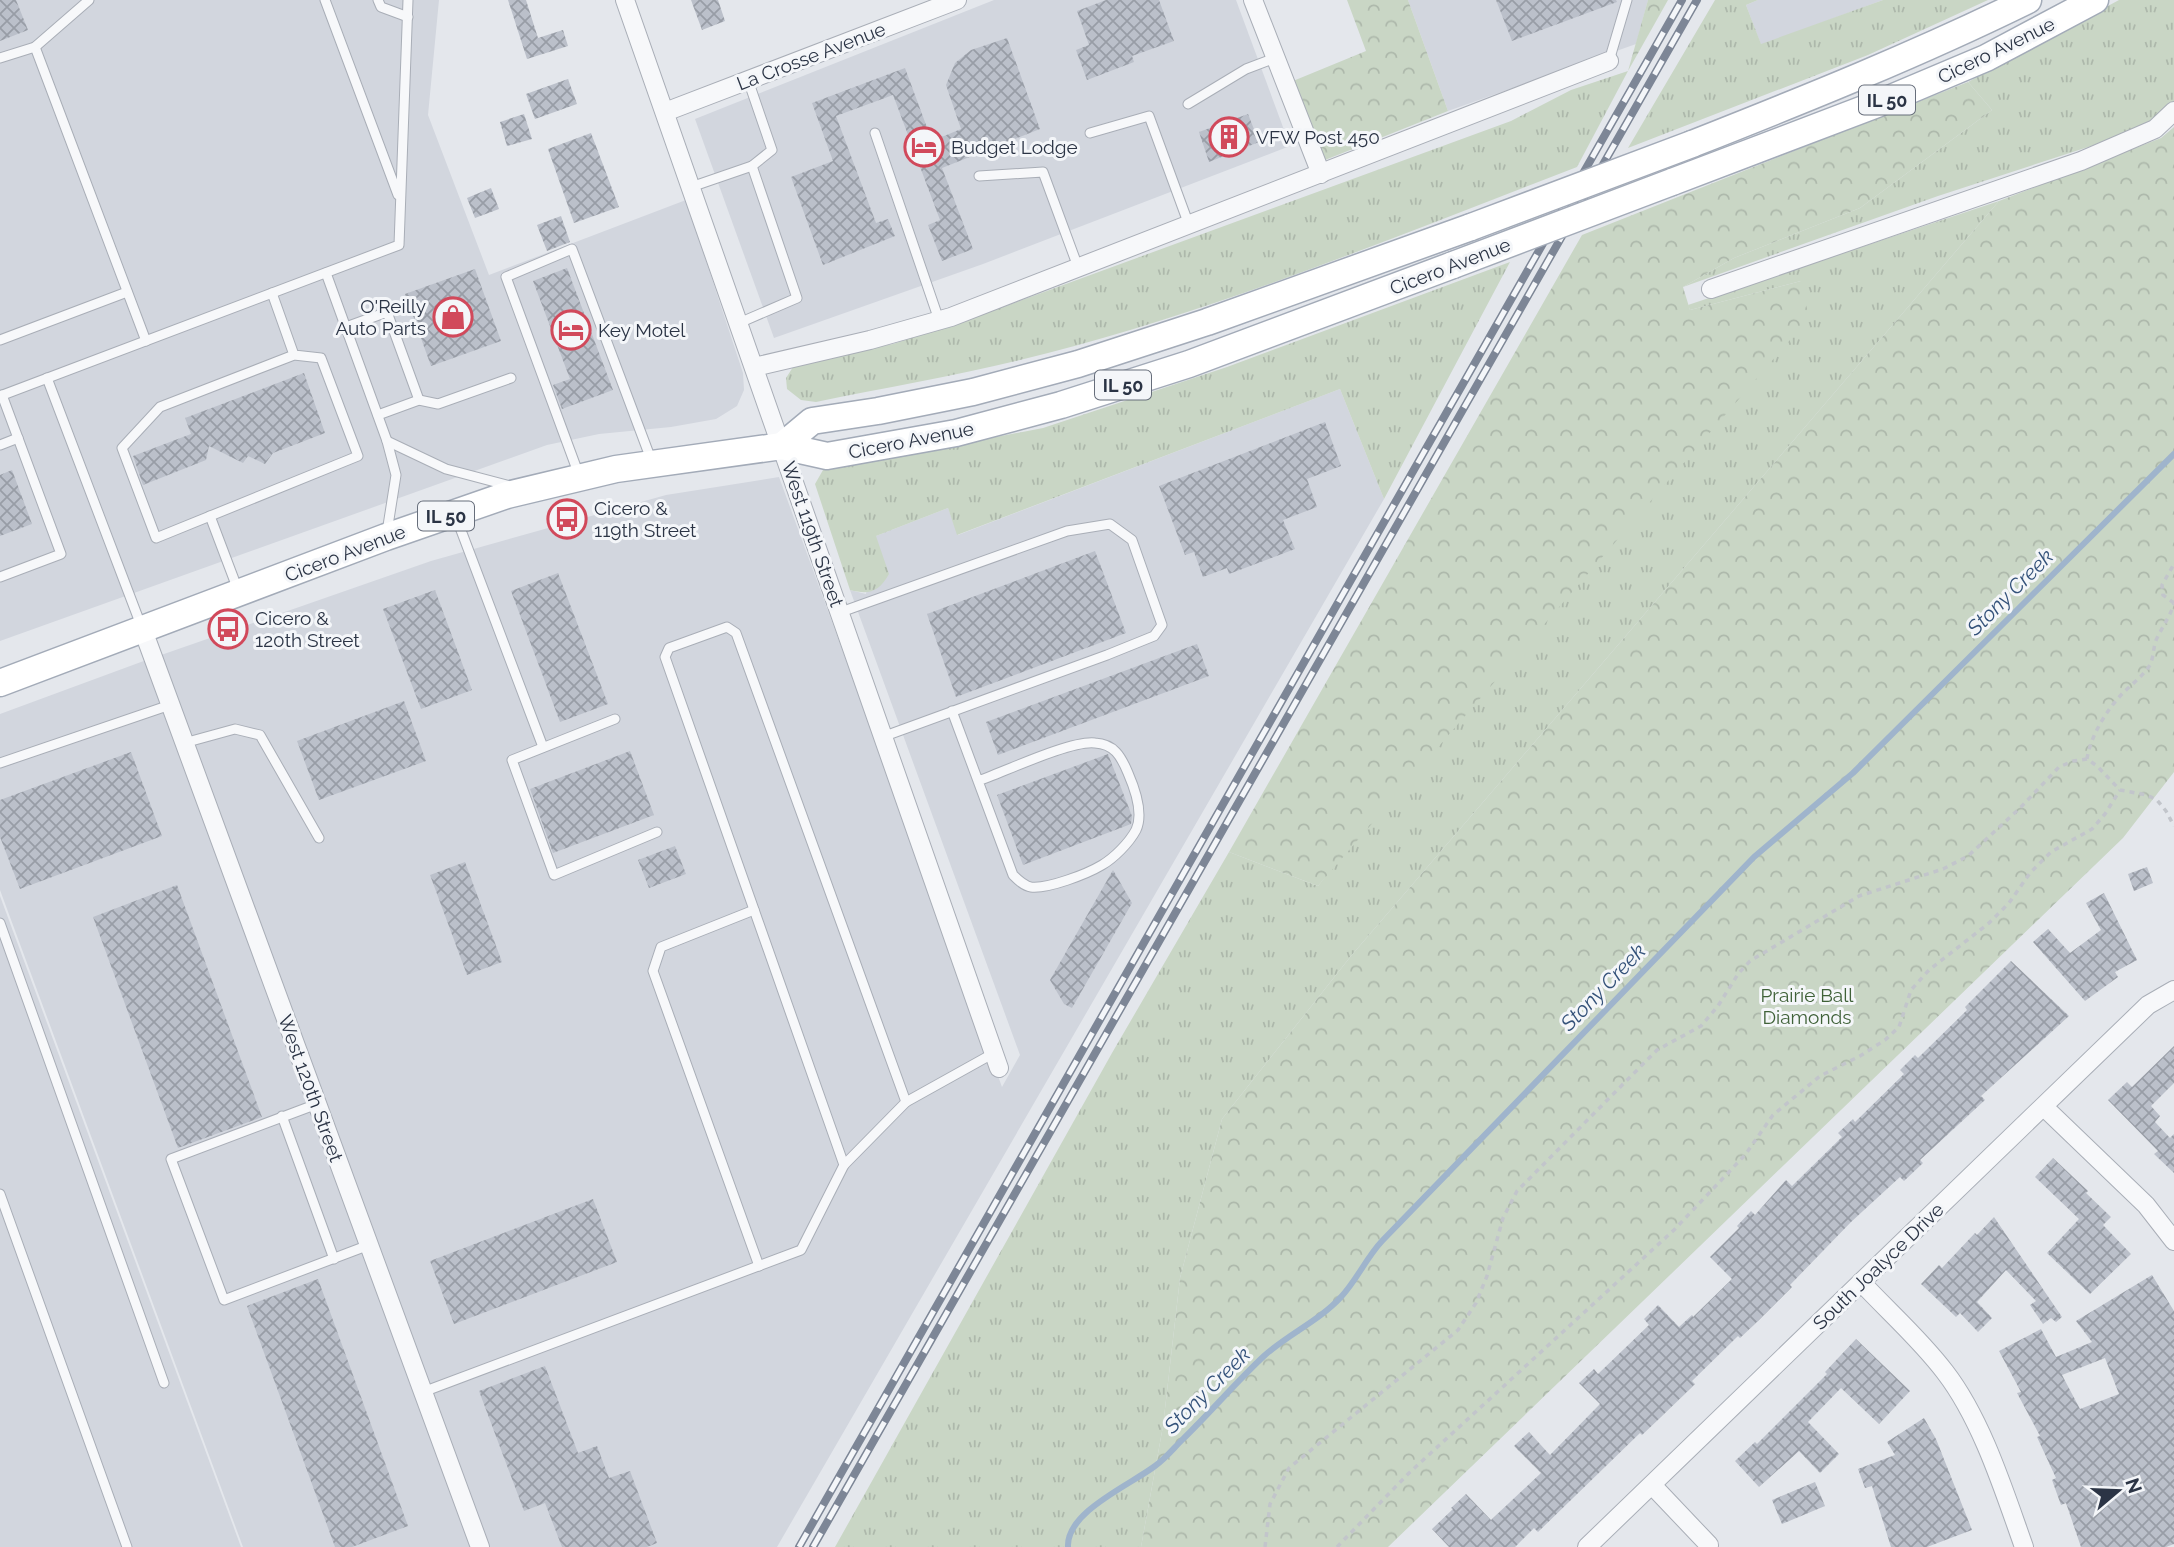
<svg xmlns="http://www.w3.org/2000/svg" width="2174" height="1547" viewBox="0 0 2174 1547" font-family="Raleway,sans-serif">
<style>
.built{fill:#d2d6de}
.grass{fill:url(#grass-tufts)}
.forest{fill:url(#forest-crowns)}
.lines{fill:none;stroke-linecap:round;stroke-linejoin:round}
.stream{stroke:#9fb4cc;stroke-width:6}
.building{fill:url(#building-cross-hatch);fill-rule:evenodd}
.lane-casing{stroke:#a9aeb7;stroke-width:11}
.street-casing{stroke:#a9aeb7;stroke-width:20}
.primary-casing{stroke:#a3abb8;stroke-width:29}
.path{stroke:#c2c5cb;stroke-width:3.5;stroke-dasharray:5 5;stroke-linecap:butt}
.lane{stroke:#f7f8fa;stroke-width:9}
.street{stroke:#f7f8fa;stroke-width:18}
.primary{stroke:#fff;stroke-width:26}
.rail-casing{stroke:#7d8696;stroke-width:8}
.rail{stroke:#f4f6f9;stroke-width:5;stroke-dasharray:16;stroke-linecap:butt}
.primary-bridge-casing{stroke:#a3abb8;stroke-width:29;stroke-linecap:butt}
.primary-bridge{stroke:#fff;stroke-width:26}
.labels{text-anchor:middle;dominant-baseline:central;stroke-width:6;stroke-linejoin:round;paint-order:stroke}
.shield{fill:#f4f6f9;stroke:#676e7b;stroke-width:2}
.shield-label{font-size:18px;font-weight:bold;fill:#2b3445}
.street-label{font-size:19px;fill:#2b3445;stroke:#f4f6f9}
.poi-label{font-size:19px;fill:#2b3445;stroke:#f4f6f9;text-anchor:start}
.park-label{font-size:19px;fill:#3f6138;stroke:#f4f6f9}
.water-label{font-size:21px;font-style:italic;fill:#34527a;stroke:#f4f6f9}
</style>
<defs>
<pattern id="grass-tufts" width="24" height="20" patternUnits="userSpaceOnUse" patternTransform="scale(1.75)"><rect width="24" height="20" fill="#c9d6c5"/><path d="M3 7l-1-3M5 7V3M7 7l1-3M15 17l-1-3M17 17v-4M19 17l1-3" fill="none" stroke="#adb8ab"/></pattern>
<pattern id="forest-crowns" width="20" height="18" patternUnits="userSpaceOnUse" patternTransform="scale(1.75)"><rect width="20" height="18" fill="#c9d6c5"/><path d="M2 6a3 3 0 1 1 6 0M12 15a3 3 0 1 1 6 0" fill="none" stroke="#adb8ab"/></pattern>
<pattern id="building-cross-hatch" width="8" height="8" patternUnits="userSpaceOnUse" patternTransform="scale(1.75)"><rect width="8" height="8" fill="#bbc0ca"/><path d="M0 0l8 8M0 8l8-8" fill="none" stroke="#989da6"/></pattern>
</defs>
<rect width="100%" height="100%" fill="#e4e7ec"/>
<g class="built">
<path d="M0,0h439l-11,115 61,160 197,-75 57,173 1,17 -7,16 -21,13 -45,8 -72,7 -52,11 -547,196z"/>
<path d="M994,0h242l54,146 -307,118 -209,74 -79,-219z"/>
<path d="M1408,0h240l-12,44 -188,67z"/>
<path d="M1758,0h125l-122,45 -15,-40z"/>
<path d="M1340,389l44,110 -607,1048h-534l-243,-657v-176l141,-52 290,-101 235,-66 113,-18 223,610 18,-32 -170,-465 16,4 10,-58 72,-28 10,27z"/>
<path d="M0,896l241,651h-241z"/>
</g>
<g class="grass">
<path d="M1715,0h43l-12,5 15,39 122,-44h105l-120,55 -240,93z"/>
<path d="M2119,0h55v103l-16,15 -33,17 -187,61 -255,91 51,-29 126,-50 132,-98 -24,-28z"/>
<path d="M1628,71l-51,96c-175,67 -348,139 -529,186 -76,20 -154,33 -232,49l-15,-2 -14,-11 -1,-11 7,-11 17,-8 83,-15 110,-37 508,-186 60,-31z"/>
<path d="M1999,201l-648,755 -129,163 -42,159 -17,148 -22,121h-306l277,-494 117,-201 89,34 483,-605 -111,29 -2,-5z"/>
<path d="M1510,262l-126,237 -44,-110 -383,146 -9,-27 -72,28 13,38c-10,18 -20,21 -39,16l-35,-106 8,-14 220,-42 184,-61z"/>
</g>
<g class="forest">
<path d="M1347,0h61l40,111 -123,49 -32,-79 73,-30z"/>
<path d="M1648,0h20l-40,71z"/>
<path d="M1968,82l24,28 -132,98 -126,50 -51,29 7,23 111,-29 8,37 -491,568 -89,-34 353,-617z"/>
<path d="M2174,127v645l-51,66 -735,709h-247l22,-121 17,-148 42,-159 129,-163 648,-755 162,-63z"/>
</g>
<g class="lines">
<path class="stream" d="M1068,1547c-2,-35 62,-62 87,-81 10,-7 18,-17 27,-26 28,-27 54,-58 82,-84 24,-22 55,-35 77,-59 16,-17 25,-39 41,-56l372,-384 99,-84 321,-319"/>
</g>
<g class="building">
<path d="M0,0h16l12,30 -28,11z"/>
<path d="M508,0h18l12,38 25,-8 5,16 -41,13z"/>
<path d="M691,0h27l7,21 -23,9z"/>
<path d="M1106,0h53l15,41 -42,15 2,6 -47,18 -11,-30 13,-5 -12,-34z"/>
<path d="M1496,0h120l1,2 -105,39z"/>
<path d="M1007,38l33,91 -98,39 31,81 -31,12 -14,-36 12,-5 -47,-125 -57,21 40,107 12,-4 7,17 -72,29 -32,-88 42,-16 -21,-58 93,-35 27,73 29,-12 -15,-44 9,-22 16,-13z"/>
<path d="M568,79l9,25 -42,15 -9,-25z"/>
<path d="M524,114l8,25 -25,7 -7,-24z"/>
<path d="M1248,114l11,28 -50,20 -10,-30z"/>
<path d="M591,133l28,74 -45,16 -26,-74z"/>
<path d="M491,188l8,21 -24,9 -8,-20z"/>
<path d="M561,216l9,26 -23,9 -10,-26z"/>
<path d="M567,268l46,122 -51,19 -9,-24 17,-6 -37,-98z"/>
<path d="M475,269l26,72 -70,25 -26,-72z"/>
<path d="M304,373l21,60 -52,20 -8,11 -17,-8 -5,7 -34,-17 -3,14 -63,25 -10,-29 58,-22 -6,-16z"/>
<path d="M1325,422l16,44 -34,13 10,28 -34,13 12,29 -66,25 -2,-6 -24,9 -9,-25 -9,3 -26,-69z"/>
<path d="M12,470l20,54 -32,12v-61z"/>
<path d="M1095,551l31,82 -170,64 -29,-83z"/>
<path d="M558,573l50,131 -48,18 -49,-131z"/>
<path d="M435,590l37,100 -51,19 -38,-100z"/>
<path d="M1197,644l12,32 -211,79 -12,-33z"/>
<path d="M404,701l22,60 -107,39 -22,-59z"/>
<path d="M630,751l24,64 -101,38 -23,-64z"/>
<path d="M131,752l31,84 -142,53 -20,-52v-37z"/>
<path d="M1108,754l24,62 -1,8 -108,41 -26,-70z"/>
<path d="M675,846l11,28 -37,14 -11,-28z"/>
<path d="M465,862l37,100 -35,13 -37,-100z"/>
<path d="M2147,867l6,16 -19,8 -6,-17z"/>
<path d="M1113,870l19,33 -60,105 -8,-4 -14,-24z"/>
<path d="M177,885l85,232 -84,31 -85,-231z"/>
<path d="M2104,893l33,67 -22,12 3,5 -33,24 -52,-59 15,-13 22,24 31,-23 -15,-27z"/>
<path d="M2011,961l58,55 -88,80 4,4 -65,60 3,3 -19,18 -4,-4 -49,45 -61,63 2,2 -33,33 -19,18 -2,-2 -46,45 3,3 -34,33 -19,18 -2,-2 -102,99 -4,-4 -19,19h-66l-17,-18 21,-20 -2,-1 15,-14 25,26 50,-47 -27,-27 15,-14 21,23 50,-51 -21,-21 15,-14 4,5 51,-49 -5,-6 14,-14 21,22 13,-12 1,2 39,-38 -22,-22 29,-29 -2,-2 14,-15 4,4 31,-35 6,6 50,-49 -4,-4 15,-14 2,3 49,-48 -4,-4 15,-15 3,3 49,-48 -2,-3z"/>
<path d="M2174,1046v37l-23,23 9,10 -5,6 15,16 4,-4v39l-20,-19 4,-3 -50,-51 19,-18 5,5z"/>
<path d="M2053,1158l35,33 -2,2 25,24 -8,8 28,29 -41,40 -43,-41 32,-34 -44,-42z"/>
<path d="M593,1199l24,63 -163,62 -24,-63z"/>
<path d="M1994,1217l68,100 -6,5 -5,-4 -8,6 -13,-19 6,-4 -30,-31 -29,32 15,16 -14,14 -18,-19 -4,4 -35,-33 18,-19 3,3 33,-35 2,2z"/>
<path d="M2152,1275l22,36v233l-8,3h-85l-15,-44 -5,2 -9,-25 4,-2 -19,-41 3,-1 -23,-43 4,-1 -22,-41 42,-22 15,28 36,-15 -16,-21zM2105,1358l14,36 -39,15 -18,-34z"/>
<path d="M318,1279l90,247 -56,21h-17l-88,-241z"/>
<path d="M1856,1339l54,52 -31,33 -38,-36 -33,34 31,32 -19,19 -21,-22 -40,36 -24,-26 20,-19 2,2 70,-70 -2,-2z"/>
<path d="M545,1366l33,87 19,-7 12,32 21,-7 27,72 -10,4h-85l-17,-44 -21,8 -45,-120z"/>
<path d="M1924,1418l12,21 36,91 -45,17h-36l-19,-61 -7,2 -7,-19 37,-14 -8,-13z"/>
<path d="M1815,1482l10,24 -43,18 -10,-24z"/>
</g>
<g class="lines">
<g class="lane-casing">
<g id="lane">
<path d="M325,0l73,195"/>
<path d="M378,0l3,7 27,10"/>
<path d="M35,47l111,294"/>
<path d="M0,58l35,-11 54,-47"/>
<path d="M1609,61l18,-61"/>
<path d="M748,80l24,70 -20,16"/>
<path d="M1188,104l58,-35 29,-11"/>
<path d="M875,133l64,187"/>
<path d="M1090,133l59,-17 40,109"/>
<path d="M979,176l64,-4 35,95"/>
<path d="M691,187l61,-21 45,132 -58,25"/>
<path d="M326,273l61,168 9,34 -9,57"/>
<path d="M272,293l22,62 -134,52 -38,41 34,90 202,-82 -37,-98 -27,-3"/>
<path d="M346,327l41,-15 32,88"/>
<path d="M0,340l127,-48"/>
<path d="M47,378l95,250"/>
<path d="M0,396l399,-151 9,-245"/>
<path d="M378,415l41,-15 19,4 73,-26"/>
<path d="M387,441l59,28 64,17"/>
<path d="M0,445l18,-7"/>
<path d="M579,475l-73,-198 66,-28 80,213"/>
<path d="M210,516l28,74"/>
<path d="M456,517l87,230"/>
<path d="M0,577l61,-23 -59,-159"/>
<path d="M841,612l226,-81 43,-7 22,16 30,85 -8,11 -47,19 -222,81"/>
<path d="M952,711l61,164c5,5 11,11 18,12 17,2 56,-13 71,-22 12,-7 27,-22 34,-35 8,-17 -1,-41 -8,-57 -7,-17 -14,-29 -33,-30 -24,-3 -91,29 -117,38"/>
<path d="M615,719l-103,41 42,115 103,-43"/>
<path d="M184,743l51,-14 25,6 59,103"/>
<path d="M0,763l170,-58"/>
<path d="M754,910l-93,37 -8,24 106,295"/>
<path d="M0,923l164,460"/>
<path d="M317,1104l-146,55 53,141 145,-55"/>
<path d="M282,1116l52,143"/>
<path d="M844,1165l-179,-508 4,-9 58,-21 9,6 170,469"/>
<path d="M0,1194l127,353"/>
<path d="M423,1392l378,-142 43,-85 62,-63 88,-49"/>
</g>
</g>
<g class="street-casing">
<g id="street">
<path d="M625,0l374,1068"/>
<path d="M1253,0l68,174"/>
<path d="M665,112l292,-112"/>
<path d="M1711,289l370,-128 74,-32 19,-18"/>
<path d="M754,367l116,-27 81,-23 658,-256"/>
<path d="M143,630l337,917"/>
<path d="M2044,1107l102,98 28,36"/>
<path d="M1861,1282c28,30 60,58 84,90 37,48 59,119 79,175"/>
<path d="M1652,1485l57,60"/>
<path d="M1587,1547l561,-542 26,-15"/>
</g>
</g>
<g class="primary-casing">
<g id="primary">
<path d="M1692,144c114,-45 226,-90 336,-144"/>
<path d="M1672,182l205,-78 109,-46 109,-58"/>
<path d="M782,446l30,-25 66,-10 95,-19 105,-28 129,-42 264,-95"/>
<path d="M0,683l386,-146 121,-42 109,-26 166,-23 45,10 129,-23 105,-28 128,-41 264,-99"/>
</g>
</g>
<g class="path">
<path d="M2174,603l-11,-8 -1,-10 12,-21"/>
<path d="M2087,759c3,-22 20,-50 36,-66 9,-9 20,-17 27,-28 4,-8 3,-19 7,-27 6,-12 13,-22 17,-34"/>
<path d="M1265,1547l5,-43 19,-36 169,-138 18,-27 11,-27 16,-58 14,-27 140,-141 44,-24 17,-20 20,-32 12,-13 109,-65 84,-27 25,-13 52,-48 39,-41 14,-6 14,-2 10,7 23,24 27,5 10,5 9,11 8,15"/>
<path d="M1337,1547l72,-74 265,-243 71,-75 28,-40 47,-39 40,-20 25,-16 14,-13 12,-37 18,-20 60,-47 20,-20 21,-30 21,-21 41,-23 13,-15 15,-24"/>
</g>
<use href="#lane" class="lane"/>
<use href="#street" class="street"/>
<use href="#primary" class="primary"/>
<g class="rail-casing">
<g id="rail">
<path d="M799,1547l883,-1547"/>
<path d="M813,1547l884,-1547"/>
</g>
</g>
<use href="#rail" class="rail"/>
<g class="primary-bridge-casing">
<g id="primary-bridge">
<path d="M1471,227l221,-83"/>
<path d="M1453,265l219,-83"/>
</g>
</g>
<use href="#primary-bridge" class="primary-bridge"/>
</g>
<defs>
<g id="building-ring" transform="scale(2.0125)"><circle r="9.5" fill="#f4f6f9" stroke="#d1495b" stroke-width="1.5"/><path d="M-4-6H4V6H1V3H-1V6H-4ZM-2.5-4.3h1.7v1.8h-1.7ZM.8-4.3h1.7v1.8H.8ZM-2.5-1h1.7V.8h-1.7ZM.8-1h1.7V.8H.8Z" fill="#d1495b"/></g>
<g id="hotel-ring" transform="scale(2.0125)"><circle r="9.5" fill="#f4f6f9" stroke="#d1495b" stroke-width="1.5"/><path d="M-6-4.5h1.5V1H6V5H4.5V3h-9V5H-6ZM-4 0a1.8 1.8 0 1 1 3.6 0ZM.5 0V-2.5h3Q6-2.5 6 0Z" fill="#d1495b"/></g>
<g id="shop-ring" transform="scale(2.0125)"><circle r="9.5" fill="#f4f6f9" stroke="#d1495b" stroke-width="1.5"/><path d="M-5-2.5h2.3a2.7 3.5 0 0 1 5.4 0H5L5.5 6h-11ZM-1.5-2.5h3a1.5 2.3 0 0 0-3 0Z" fill="#d1495b"/></g>
<g id="bus-ring" transform="scale(2.0125)"><circle r="9.5" fill="#f4f6f9" stroke="#d1495b" stroke-width="1.5"/><path d="M-5-6H5V4H4V6H2V4H-2V6H-4V4H-5ZM-3.5-4V0h7V-4ZM-3.5 1.2v1.5H-2V1.2ZM2 1.2v1.5H3.5V1.2Z" fill="#d1495b"/></g>
</defs>
<g fill-rule="evenodd">
<use href="#building-ring" x="1229" y="137"/>
<use href="#hotel-ring" x="924" y="147"/>
<use href="#shop-ring" x="453" y="317"/>
<use href="#hotel-ring" x="571" y="330"/>
<use href="#bus-ring" x="567" y="519"/>
<use href="#bus-ring" x="228" y="629"/>
</g>
<g class="labels">
<g class="shield">
<rect x="1859" y="85.5" width="56" height="29" rx="5"/>
<rect x="1095" y="370.5" width="56" height="29" rx="5"/>
<rect x="418" y="501.5" width="56" height="29" rx="5"/>
</g>
<g class="shield-label">
<text x="1887" y="100">IL 50</text>
<text x="1123" y="385">IL 50</text>
<text x="446" y="516">IL 50</text>
</g>
<g class="street-label">
<text transform="translate(1996 50) rotate(-26)">Cicero Avenue</text>
<text transform="translate(811 56) rotate(-21)">La Crosse Avenue</text>
<text transform="translate(1450 266) rotate(-21)">Cicero Avenue</text>
<text transform="translate(911 440) rotate(-11)">Cicero Avenue</text>
<text transform="translate(813 534) rotate(71)">West 119th Street</text>
<text transform="translate(345 553) rotate(-21)">Cicero Avenue</text>
<text transform="translate(311 1088) rotate(70)">West 120th Street</text>
<text transform="translate(1878 1266) rotate(-44)">South Joalyce Drive</text>
</g>
<g class="poi-label">
<text x="1256" y="137">VFW Post 450</text>
<text x="951" y="147">Budget Lodge</text>
<text x="426" y="306" text-anchor="end">O'Reilly<tspan x="426" dy="22">Auto Parts</tspan></text>
<text x="598" y="330">Key Motel</text>
<text x="594" y="508">Cicero &amp;<tspan x="594" dy="22">119th Street</tspan></text>
<text x="255" y="618">Cicero &amp;<tspan x="255" dy="22">120th Street</tspan></text>
</g>
<g class="park-label">
<text x="1807" y="995">Prairie Ball<tspan x="1807" dy="22">Diamonds</tspan></text>
</g>
<g class="water-label">
<text transform="translate(2010 592) rotate(-45)">Stony Creek</text>
<text transform="translate(1603 987) rotate(-46)">Stony Creek</text>
<text transform="translate(1207 1390) rotate(-45)">Stony Creek</text>
</g>
</g>
<g transform="translate(2118 1491) rotate(71)" stroke="#f4f6f9" stroke-width="5" paint-order="stroke">
<path d="M0-5L12 26L0 18L-12 26Z" fill="#2b3445"/>
<text y="-10" font-size="19" font-weight="bold" text-anchor="middle" fill="#2b3445">N</text>
</g>
</svg>
